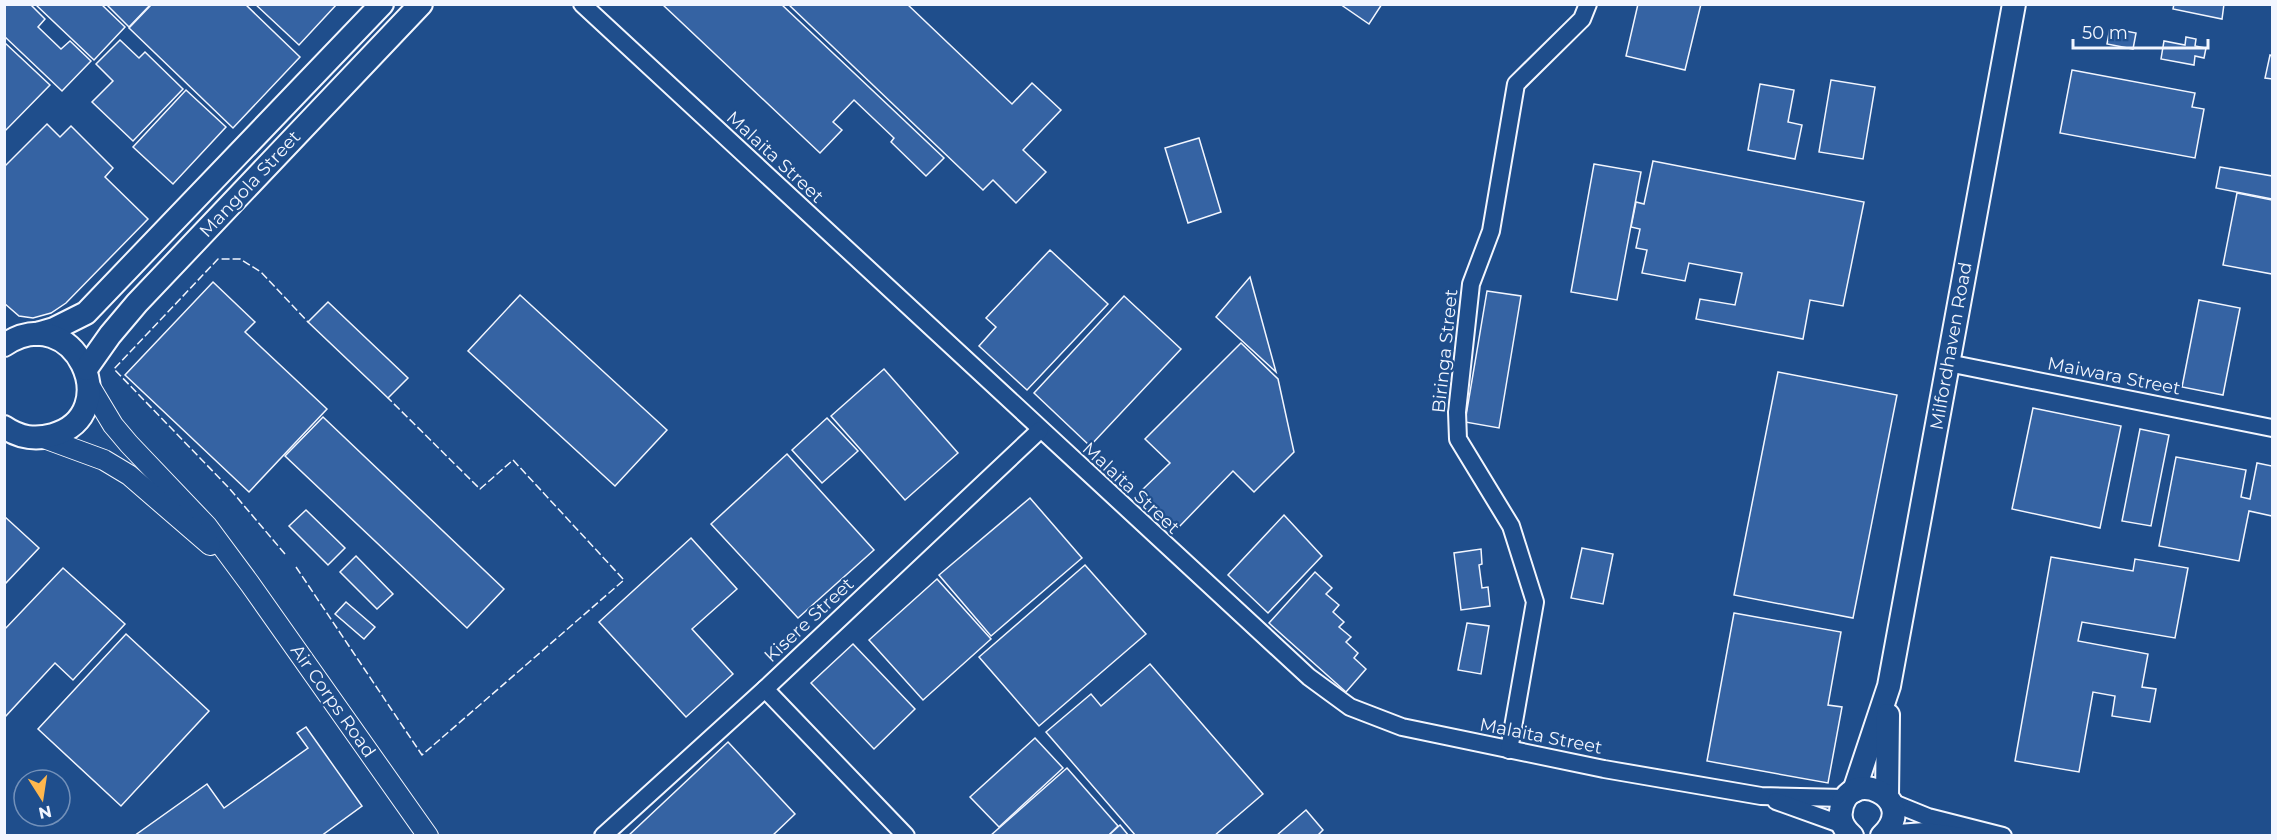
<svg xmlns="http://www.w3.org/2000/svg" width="2277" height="840" viewBox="0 0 2277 840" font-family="Montserrat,sans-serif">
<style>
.building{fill:#3563a3;stroke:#f2f6ff;stroke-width:1.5}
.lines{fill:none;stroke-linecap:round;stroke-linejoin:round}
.minor-casing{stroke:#f2f6ff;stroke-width:20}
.tertiary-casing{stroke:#f2f6ff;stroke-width:22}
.secondary-casing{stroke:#f2f6ff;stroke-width:26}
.minor{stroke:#1f4e8c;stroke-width:16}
.tertiary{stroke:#1f4e8c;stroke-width:20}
.secondary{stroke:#1f4e8c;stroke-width:22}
.fence{stroke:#f2f6ff;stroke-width:1.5;stroke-dasharray:8 3;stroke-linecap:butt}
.labels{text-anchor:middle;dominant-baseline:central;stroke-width:4.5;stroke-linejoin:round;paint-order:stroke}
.street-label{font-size:18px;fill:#f2f6ff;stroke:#1f4e8c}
</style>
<rect width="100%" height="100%" fill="#1f4e8c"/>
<g class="building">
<path d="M4,4h26l15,15 -7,8 23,22 9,-8 21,20 -29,30 -58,-55z"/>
<path d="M35,4h66l24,23 -31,33z"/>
<path d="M106,4h45l-22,23z"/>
<path d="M152,4h93l55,53 -67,71 -104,-100z"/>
<path d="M255,4h82l-38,41z"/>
<path d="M662,4h119l163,154 -18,18 -35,-34 3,-4 -40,-38 -21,22 9,8 -22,23z"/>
<path d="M788,4h119l105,100 20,-21 29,27 -38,40 23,22 -30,31 -23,-23 -10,10z"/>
<path d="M1340,4h42l-13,20z"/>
<path d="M1638,4h63l-16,66 -59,-14z"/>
<path d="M2174,4h50l-2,15 -49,-10z"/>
<path d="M2110,28l26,5 -3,16 -26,-5z"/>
<path d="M2186,37l10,2 -1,7 11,2 -2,10 -9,-2 -1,9 -33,-6 3,-18 21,4z"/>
<path d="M120,40l19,18 6,-6 38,37 -50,52 -41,-39 21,-21 -17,-17z"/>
<path d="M4,42l46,43 -46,47z"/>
<path d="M2270,55l2,1v23l-7,-1z"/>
<path d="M2072,70l123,23 -3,14 12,2 -9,49 -135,-25z"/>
<path d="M1831,80l44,7 -12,72 -44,-7z"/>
<path d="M1760,84l34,6 -6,32 14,3 -7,34 -47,-9z"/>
<path d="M186,90l40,37 -53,57 -40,-37z"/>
<path d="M47,124l13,13 11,-11 42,42 -8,9 43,42 -82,84 -15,10 -18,5 -14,-2 -15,-13v-136z"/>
<path d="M1199,138l22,74 -33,11 -23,-75z"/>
<path d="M1653,161l211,41 -21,104 -33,-6 -7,39 -107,-20 4,-20 35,6 7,-32 -53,-10 -4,18 -43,-8 5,-23 -11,-2 4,-19 -9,-2 5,-25 8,2z"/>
<path d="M1594,164l47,8 -24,128 -46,-8z"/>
<path d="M2220,167l52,9v23l-56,-11z"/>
<path d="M2237,193l35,7v74l-49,-9z"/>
<path d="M1050,250l58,54 -81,86 -48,-44 17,-19 -10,-9z"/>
<path d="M1250,277l26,95 -60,-55z"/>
<path d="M213,282l42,40 -10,10 82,77 -78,83 -124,-117z"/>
<path d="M1487,291l34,5 -22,132 -34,-6z"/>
<path d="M520,295l147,135 -52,56 -147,-135z"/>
<path d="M1124,296l57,53 -91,97 -56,-53z"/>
<path d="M2199,300l41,8 -17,87 -41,-8z"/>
<path d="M328,302l80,76 -20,20 -80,-76z"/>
<path d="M1241,343l37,36 16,73 -40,40 -21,-21 -56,58 -37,-37 30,-29 -25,-24z"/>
<path d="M884,369l74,84 -53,47 -74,-84z"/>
<path d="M1778,372l119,23 -44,223 -119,-23z"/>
<path d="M2033,408l88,18 -21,102 -88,-19z"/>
<path d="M323,417l181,172 -37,39 -182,-172z"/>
<path d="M827,418l31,33 -36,32 -30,-33z"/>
<path d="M2140,429l29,6 -18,91 -29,-5z"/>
<path d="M787,454l87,96 -76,68 -87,-94z"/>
<path d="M2176,457l70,13 -5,27 9,2 7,-36 15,3v50l-23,-5 -10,50 -80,-15z"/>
<path d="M1030,498l52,60 -91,78 -52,-61z"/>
<path d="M306,510l39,38 -17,17 -39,-39z"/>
<path d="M1284,515l38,41 -54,57 -40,-38z"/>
<path d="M4,516l35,32 -35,37z"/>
<path d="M691,538l46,51 -45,40 41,45 -47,43 -87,-95z"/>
<path d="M1582,548l31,6 -10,50 -32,-6z"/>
<path d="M1481,549l1,15 -3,1 3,23 6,-1 2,19 -29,4 -7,-57z"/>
<path d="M356,556l37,38 -16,15 -37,-37z"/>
<path d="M2051,557l82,14 2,-12 53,9 -13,70 -93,-16 -4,19 70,13 -6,33 14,2 -6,33 -38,-6 3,-20 -22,-4 -14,80 -64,-11z"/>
<path d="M1085,565l61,69 -107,92 -60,-69z"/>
<path d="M63,568l62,56 -52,56 -18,-17 -51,55v-88z"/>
<path d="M1315,572l17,16 -6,6 13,11 -6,7 11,10 -5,5 12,10 -5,5 12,11 -4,5 12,11 -20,23 -77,-69z"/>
<path d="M937,579l54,60 -68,61 -54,-60z"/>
<path d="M346,602l29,25 -11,12 -29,-25z"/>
<path d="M1734,613l107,19 -13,73 14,2 -14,76 -121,-22z"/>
<path d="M1467,623l22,3 -8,48 -23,-4z"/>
<path d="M126,634l83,77 -88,95 -83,-77z"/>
<path d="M853,644l62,65 -41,40 -63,-66z"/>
<path d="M1150,664l113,130 -49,42h-78l-90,-104 45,-38 10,12z"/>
<path d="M306,727l56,79 -41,30h-187l73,-52 17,24 84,-60 -11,-15z"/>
<path d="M1035,738l28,30 -64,59 -29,-30z"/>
<path d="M728,742l67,72 -23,22h-144z"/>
<path d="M1067,768l51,58 -10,10h-118z"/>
<path d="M1306,810l17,20 -6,6h-41z"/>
<path d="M1120,825l9,11h-21z"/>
</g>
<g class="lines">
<g class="minor-casing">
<g id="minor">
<path d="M582,4l727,673 41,30 52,20 202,42 157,27 84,2"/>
<path d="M1948,363l324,65"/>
<path d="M765,689l141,147"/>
<path d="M1509,750l26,-148 -24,-76 -53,-87 -1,-27 14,-128 20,-53 25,-147 66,-65 6,-15"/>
<path d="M1776,801l67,24"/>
<path d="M1891,802l37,15 75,19"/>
<path d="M1884,834l41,-3 37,5"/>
<path d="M603,836l162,-147 275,-259"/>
</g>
</g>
<g class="tertiary-casing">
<g id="tertiary">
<path d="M89,385l24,40 16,19 78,82 43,58 178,252"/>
<path d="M44,438l60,22 25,15 81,70"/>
</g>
</g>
<g class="secondary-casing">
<g id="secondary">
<path d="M37,334l17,-5 32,-16 296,-309"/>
<path d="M4,345c71,-47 122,69 49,90 -18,5 -33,3 -49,-8"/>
<path d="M86,369l24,-34 27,-32 284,-299"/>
<path d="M1854,791l35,-105 125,-682"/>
<path d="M1887,797l1,-82"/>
<path d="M1852,836c-8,-7 -13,-15 -11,-25 6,-47 81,-13 41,25"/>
</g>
</g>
<use href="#minor" class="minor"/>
<use href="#tertiary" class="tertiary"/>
<use href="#secondary" class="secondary"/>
<g class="fence">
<path d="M285,554l-56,-66 -115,-119 104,-110h22l21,13 47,50"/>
<path d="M296,567l126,188 202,-175 -111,-120 -33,29 -92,-91"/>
</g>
</g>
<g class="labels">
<g class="street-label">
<text transform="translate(775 157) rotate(43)">Malaita Street</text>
<text transform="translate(250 184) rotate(-47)">Mangola Street</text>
<text transform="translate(1951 346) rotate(-80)">Milfordhaven Road</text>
<text transform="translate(1445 351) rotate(-84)">Biringa Street</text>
<text transform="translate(2114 376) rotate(11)">Maiwara Street</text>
<text transform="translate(1131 488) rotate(43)">Malaita Street</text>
<text transform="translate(809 620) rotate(-43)">Kisere Street</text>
<text transform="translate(333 701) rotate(55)">Air Corps Road</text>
<text transform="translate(1541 736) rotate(11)">Malaita Street</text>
</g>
</g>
<rect width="2277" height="840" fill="none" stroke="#f2f6ff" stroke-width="12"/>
<g transform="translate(42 798) rotate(168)"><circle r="28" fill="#1f4e8c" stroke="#7391ba" stroke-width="1.5"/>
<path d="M0-4.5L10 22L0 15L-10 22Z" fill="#ffb74d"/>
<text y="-9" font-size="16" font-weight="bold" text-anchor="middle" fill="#f2f6ff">N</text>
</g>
<path d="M2073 39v9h135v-9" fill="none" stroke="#f2f6ff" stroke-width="3"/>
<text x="2082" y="39" font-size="18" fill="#f2f6ff" stroke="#1f4e8c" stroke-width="4.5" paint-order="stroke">50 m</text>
</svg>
